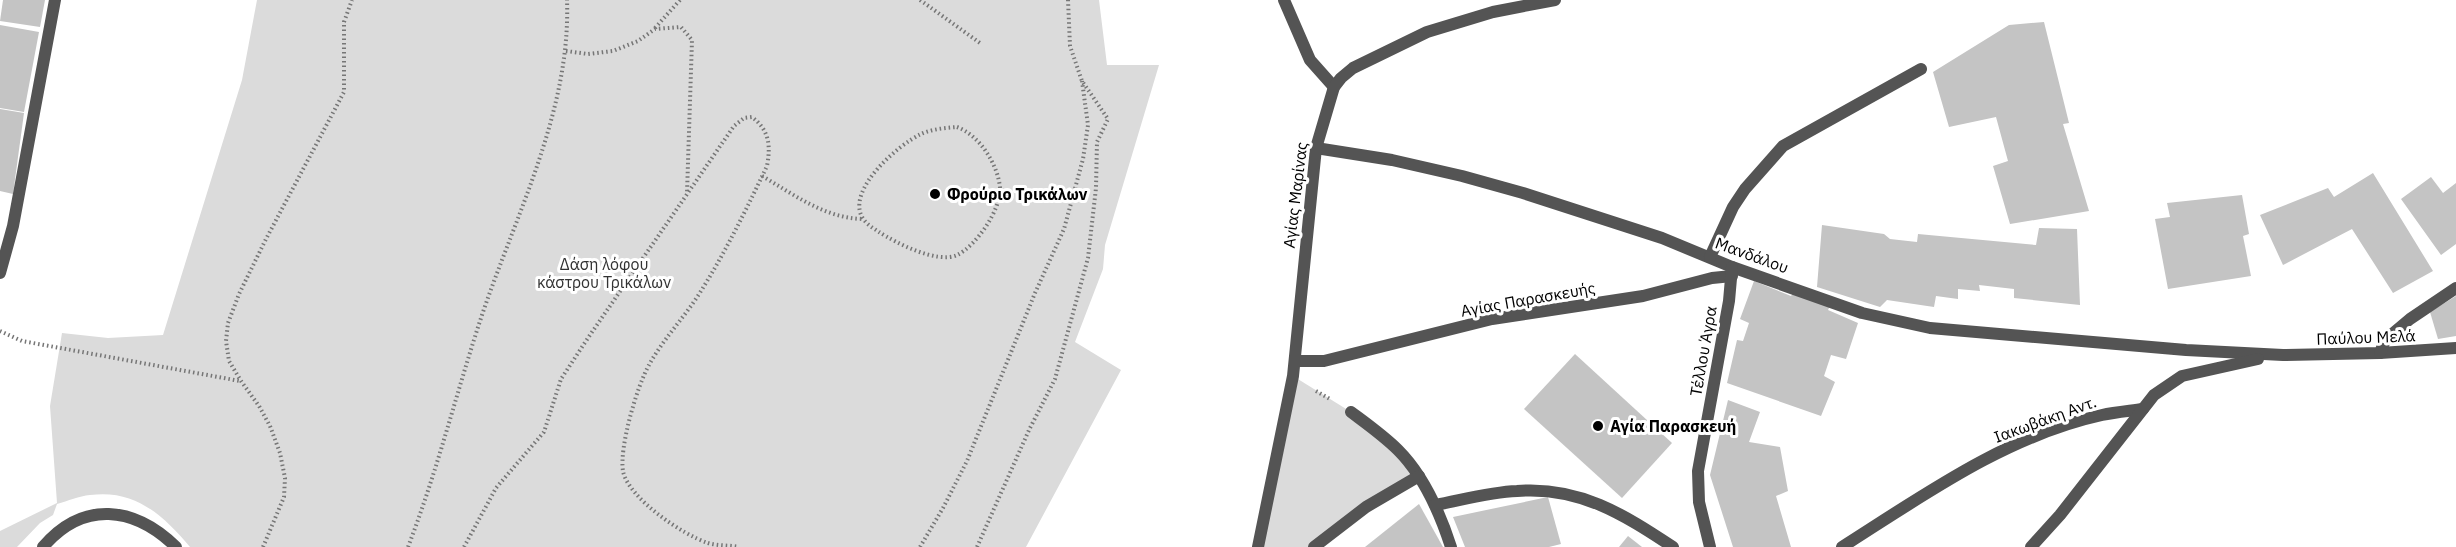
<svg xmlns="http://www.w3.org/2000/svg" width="2456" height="547" viewBox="0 0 2456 547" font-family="'IBM Plex Sans',sans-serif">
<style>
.green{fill:#dbdbdb}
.building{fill:#c4c4c4}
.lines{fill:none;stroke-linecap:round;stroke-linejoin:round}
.path{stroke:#767676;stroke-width:4;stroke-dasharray:1.5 3;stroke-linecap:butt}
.service{stroke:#545454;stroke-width:12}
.minor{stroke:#545454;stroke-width:12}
.poi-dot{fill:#000;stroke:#fff;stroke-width:2}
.labels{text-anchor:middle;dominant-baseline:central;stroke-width:6;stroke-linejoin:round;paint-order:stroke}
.poi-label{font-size:16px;font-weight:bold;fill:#000;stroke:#fff;text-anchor:start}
.street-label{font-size:16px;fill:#000;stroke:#fff}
.park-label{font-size:16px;fill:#323232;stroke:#fff}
</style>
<rect width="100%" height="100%" fill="#fff"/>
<g class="green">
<path d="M257,0h842l8,65h52l-54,180 -2,24 -28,73 46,28 -95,177h-836c-27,-32 -55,-58 -100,-52 -11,1 -22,6 -33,9l-4,11 -13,8 -23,24h-17v-16l57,-28 -7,-97 12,-73 46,5 55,-3 79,-255z"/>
<path d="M1293,376l58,36 68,64 -105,71h-56z"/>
</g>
<g class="building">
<path d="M3,0h42l-5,27 -40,-6z"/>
<path d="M2044,22l25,101 -6,1 26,87 -79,13 -17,-58 15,-5 -12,-44 -47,10 -16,-55 76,-47z"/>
<path d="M0,25l39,7 -15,80 -24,-4z"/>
<path d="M0,109l24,4 -11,81 -13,-3z"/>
<path d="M2373,173l60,98 -40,22 -41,-64 -69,36 -23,-50 68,-27 6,9z"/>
<path d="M2431,177l12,16 13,-10v61l-15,11 -40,-56z"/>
<path d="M2242,195l7,39 -6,2 8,40 -83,13 -13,-70 15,-2 -3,-14z"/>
<path d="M1822,225l62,9 6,5 27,3 1,-8 118,11 3,-17 38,1 3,76 -66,-7v-9l-35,-4 1,6 -22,-2v10l-22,-3 -2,11 -47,-7 -7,7 -63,-20z"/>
<path d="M1754,281l37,15 3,-4 36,14 -2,4 30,13 -12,36 -15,-4 -7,21 11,6 -14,34 -94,-33 10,-43 6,1 6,-18 -9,-4z"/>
<path d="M2456,296v40l-18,3 -8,-27z"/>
<path d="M1575,354l97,89 -50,55 -98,-89z"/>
<path d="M1728,400l32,12 -11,30 31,5 8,44 -12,5 15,51h-58l-23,-72z"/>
<path d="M1548,497l13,47 -12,3h-84l-12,-30z"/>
<path d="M1419,504l24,43h-78z"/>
<path d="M1628,536l14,11h-23z"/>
</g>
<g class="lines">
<g class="path">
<path d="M920,0l60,43"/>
<path d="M655,28l25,-28"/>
<path d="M566,51l22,3 25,-3 25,-10 17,-12 26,-2 11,13 -5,153"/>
<path d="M957,127c22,8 41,37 43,61 1,22 -24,58 -43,67 -20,9 -61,-12 -78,-23 -6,-4 -13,-8 -17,-15 -15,-28 36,-72 59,-83 11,-5 24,-6 36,-7z"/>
<path d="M762,176c33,19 62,42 101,43"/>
<path d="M0,331l22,10 218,40"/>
<path d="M1316,391l14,8"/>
<path d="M263,547l21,-50 1,-19 -5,-25 -10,-27 -11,-20 -18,-25 -12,-20 -3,-20 2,-18 11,-29 27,-55 78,-147v-70l8,-22"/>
<path d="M408,547c29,-75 48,-153 73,-229 34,-102 90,-207 86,-318"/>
<path d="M464,547l32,-59 48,-56 17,-53 29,-44 144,-209 10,-8 8,-1c17,13 19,28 15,49 -20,42 -41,85 -66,125 -16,26 -38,48 -52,74 -12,21 -30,83 -26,106 5,27 60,64 85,72 10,3 21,2 31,4"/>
<path d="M920,547l23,-39 24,-47 68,-168 29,-64 19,-70 5,-34 -6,-44"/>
<path d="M977,547l52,-117 26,-51 33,-121 8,-70 1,-46 11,-23 -26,-38 -12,-35 -2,-46"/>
</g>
<path class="service" d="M43,547c40,-47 91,-41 133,0"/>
<g class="minor">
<path d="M1284,0l26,60 24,27"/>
<path d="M1316,148l76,12 70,16 61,17 139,45 70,29 130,46 68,15 256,22 97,5 97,-2 76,-5"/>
<path d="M1710,257l23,-50 12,-18 38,-43 138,-77"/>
<path d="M0,273l13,-47 42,-226"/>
<path d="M2380,353l5,-13 25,-21 46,-31"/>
<path d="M1295,361h29l168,-42 151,-23 69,-18 20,-2"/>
<path d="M1351,412c16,12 33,24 47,38 26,26 42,63 53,97"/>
<path d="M1435,505c27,-5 55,-13 82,-14 62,-5 106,23 156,56"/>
<path d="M1258,547l35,-171 23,-228 18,-61 7,-9 12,-10 74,-36 66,-20 62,-12"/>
<path d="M1314,547l52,-40 53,-31"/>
<path d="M1710,547l-11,-45 -1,-31 31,-170 3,-34"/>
<path d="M1842,547c82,-52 164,-111 260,-132 13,-3 27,-4 41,-6"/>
<path d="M2031,547l29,-32 94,-120 28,-19 76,-17"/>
</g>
</g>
<g class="poi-dot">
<circle cx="935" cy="194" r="6"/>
<circle cx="1598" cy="426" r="6"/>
</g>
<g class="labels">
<g class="poi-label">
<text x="947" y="194">Φρούριο Τρικάλων</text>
<text x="1610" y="426">Αγία Παρασκευή</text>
</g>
<g class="street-label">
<text transform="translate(1295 195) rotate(-83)">Αγίας Μαρίνας</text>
<text transform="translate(1752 255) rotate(20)">Μανδάλου</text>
<text transform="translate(1528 299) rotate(-10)">Αγίας Παρασκευής</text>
<text transform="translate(2366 337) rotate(-2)">Παύλου Μελά</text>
<text transform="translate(1703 351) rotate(-80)">Τέλλου Άγρα</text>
<text transform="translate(2045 419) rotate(-20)">Ιακωβάκη Αντ.</text>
</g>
<g class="park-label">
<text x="604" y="264">Δάση λόφου<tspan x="604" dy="18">κάστρου Τρικάλων</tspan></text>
</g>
</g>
</svg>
